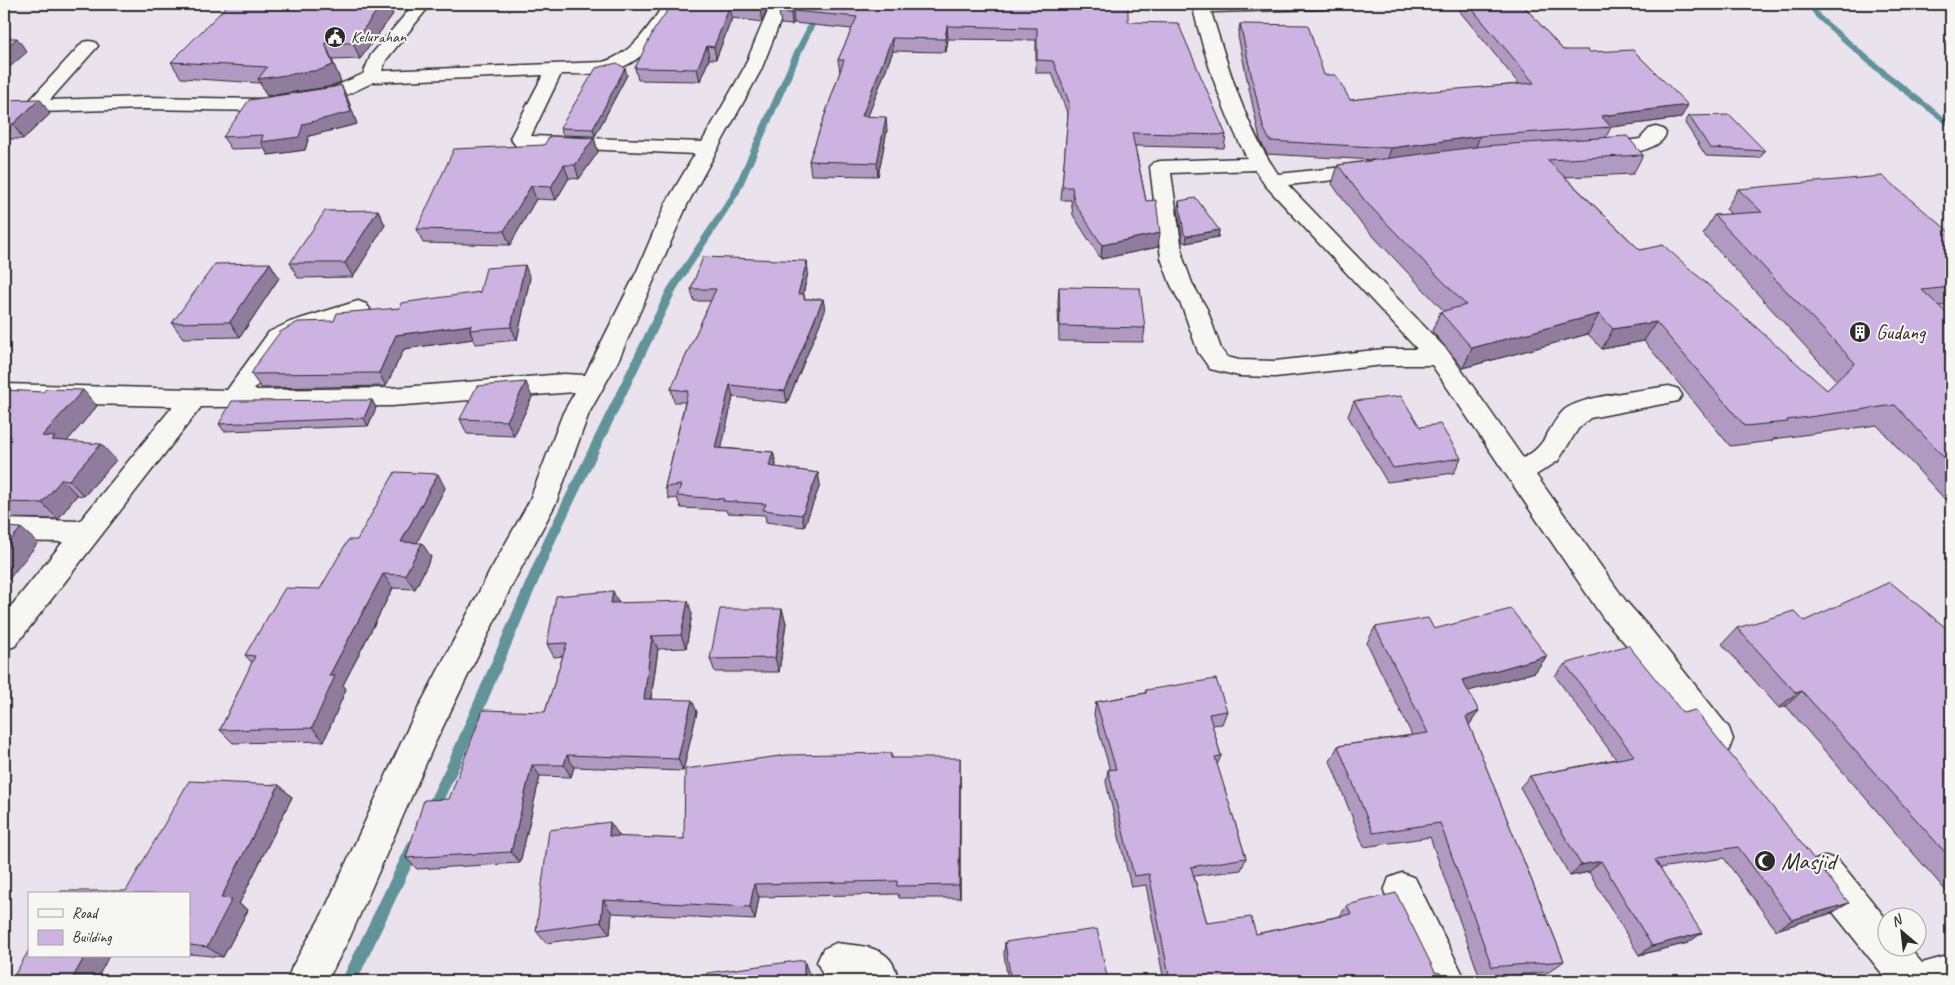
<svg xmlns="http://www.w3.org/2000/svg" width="1955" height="985" viewBox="0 0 1955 985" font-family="Caveat,sans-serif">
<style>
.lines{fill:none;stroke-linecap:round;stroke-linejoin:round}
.stream{fill:#629399;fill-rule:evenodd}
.minor-casing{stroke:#2b2b2b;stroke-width:3}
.minor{fill:#f6f6f2;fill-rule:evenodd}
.wall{fill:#b09ac2;stroke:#2b2b2b}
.shaded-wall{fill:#907d9e;stroke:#2b2b2b}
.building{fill:#cdb3e1;stroke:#2b2b2b}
.labels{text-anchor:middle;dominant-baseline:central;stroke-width:4;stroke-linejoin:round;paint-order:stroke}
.far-poi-label{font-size:16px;fill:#2b2b2b;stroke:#f6f6f2;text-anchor:start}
.poi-label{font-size:20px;fill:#2b2b2b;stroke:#f6f6f2;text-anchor:start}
.near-poi-label{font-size:24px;fill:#2b2b2b;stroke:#f6f6f2;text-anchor:start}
</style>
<rect width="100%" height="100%" fill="#eae2ed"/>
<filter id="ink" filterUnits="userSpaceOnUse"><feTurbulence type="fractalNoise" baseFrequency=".02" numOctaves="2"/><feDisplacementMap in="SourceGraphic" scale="10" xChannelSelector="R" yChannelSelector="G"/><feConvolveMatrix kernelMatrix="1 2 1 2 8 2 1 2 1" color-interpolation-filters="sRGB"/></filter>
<g filter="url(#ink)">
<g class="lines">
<g class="stream">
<path d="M819,4h6l-22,46 -64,144 -62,95 -121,251 -95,223 -26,55 -5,2 -5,-2 -2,-5 26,-53 95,-220 123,-251 64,-95 64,-144z"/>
<path d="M1807,4h6l8,12 69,58 61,48v6l-67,-50 -68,-60z"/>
<path d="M414,839l5,2 2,5 -64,135h-16l68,-140z"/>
</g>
<g class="minor-casing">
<g id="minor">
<path d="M414,4h17l-45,56 -4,11 221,-9c30,-9 45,-34 61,-58h16c-16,31 -38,62 -75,68 -14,3 -29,2 -44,2l-30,62 171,6 41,-72 28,-66h16l-26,66 -73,133 -70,158 -29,52 -33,90 -43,80 -79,162 -84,192 -23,44h-40l5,-14 32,-56 84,-183 82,-157 39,-69 34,-89 12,-21 -184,14 -190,1 -186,239 -11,4v-35l59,-73 -59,-1v-22l76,2 93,-115 -169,-4v-18l223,6 42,-58 21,-10 68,-21 8,3 4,5 -4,5 -60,20 -19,10 -33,46 137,-2 173,-14 21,1 52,-104 29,-68 29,-49 -179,-8 -6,-8 33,-63 -169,7 -34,16 -79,13 -116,-2 -141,4v-12h25l54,-59 6,-1 6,1 3,4 -48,54 95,-3 116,2 68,-10 34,-15 8,-19z"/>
<path d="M1192,4h138l-2,4 -6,1 -111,3c18,56 33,113 67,162l94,-10 7,2 3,4 -3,4 -7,2 -84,9 160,166 75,107c24,-12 24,-30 40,-47 15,-15 83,-21 106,-25l9,3 4,6 -4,6 -88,17 -12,11 -20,32 -22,14 89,125 27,31 77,97 4,11 -4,11 -12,4 -12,-4 -75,-101 -27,-31 -171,-253h-48l-109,12 -36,-1 -29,-7 -12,-17 -15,-43 -13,-26 -9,-25 -11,-91 3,-4 7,-2 87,-3c-25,-48 -43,-102 -55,-154zM1255,170l10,15 152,164h-33l-109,12 -36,-1 -12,-3 -6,-8 -14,-40 -15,-26 -9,-25 -12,-85z"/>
<path d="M1656,127l7,2 3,4c-5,21 -57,24 -74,20l-3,-4 3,-4 48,-6 9,-10z"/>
<path d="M1826,856l13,5 49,60v27h21l13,15 29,-8v26h-63l-75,-94 -5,-13 5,-13z"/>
<path d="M1402,873l13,5 51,103h-39l-43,-90 5,-13z"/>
<path d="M836,943c29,4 58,2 62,38h-60l-15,-6 -6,-13 6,-13z"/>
</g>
</g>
<use href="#minor" class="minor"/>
</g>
<g class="wall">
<path d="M672,4h97l-7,18 -30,-4 -16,41h-7l-9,22 -62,-1 -3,-12z"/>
<path d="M783,4l345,18 98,113 -2,13 -89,-2 11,55 12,46 -57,12 -28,-44 -2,-15h-10l7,-85 -16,-42h-16v-33l-88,-1 -2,13 -53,-1 -25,65 19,14 -9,46 -67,-1 -2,-14 31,-89 -2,-12 14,-31 -58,-6 -2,2 -11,-1 -2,-12z"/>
<path d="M1459,4h63l41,46 27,2 91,66 -70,9 -5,10 37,18 -10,19 -68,3 75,73 187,140 10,-9 -134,-147 11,-19 17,-1 -5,-5 12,-20 213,44v72l-12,1 12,11v189l-74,-81 -104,14 -1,2 -42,5 -86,-105 -42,8 -14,-15 -125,34 -31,-37 8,-19 4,-1 -85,-90 -27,-37 6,-19 35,-5 -106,-6 -7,-14 -22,-104 2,-12 84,51 26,25 169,-16 -62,-76z"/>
<path d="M393,14l-33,45 -28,1 9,22 -13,5 -61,9 -7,-13 -79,-5 -10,-16z"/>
<path d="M627,75l-32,61 -32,-1 -3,-7z"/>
<path d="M341,85l6,12 10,27 -48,12 -4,14 -37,5 -4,-7 -33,1 -8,-12z"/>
<path d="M4,100l46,14 -27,25h-19z"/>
<path d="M1689,116l76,35 -5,7 -54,-2 -21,-33z"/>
<path d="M594,138l4,14 -19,27 -10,-1 -13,22 -20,-1 -26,46 -87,-2 -6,-14 127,-84z"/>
<path d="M1179,201l40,29 -1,7 -32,6 -3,-1 -5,-33z"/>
<path d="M378,210l7,15 -32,52 -55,1 -8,-15z"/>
<path d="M807,261l1,12 -5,21h1l1,5h18l2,12 -38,92 -54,-6 -12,51 52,4 3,12 -1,3 43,6 2,12 -16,42 -38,-5 -1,-7 -38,-2 -1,-3 -45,-2 -4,-10 -8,1 -4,-12 20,-85h-11l-3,-13 40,-88h-17l-3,-12z"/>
<path d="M270,263l9,15 -39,59 -57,1 -11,-15z"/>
<path d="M530,278l-13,62 -41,4 -3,-5 -69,10 -18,37 -125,2 -10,-14 83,-53 146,-29z"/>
<path d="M1059,287l86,41 -2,14 -84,-1 -1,-39z"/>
<path d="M4,390l93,16 -30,35 49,19 -32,36 -7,-1 -19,24 -54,-1z"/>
<path d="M532,397l-18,39 -47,-2 -7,-15z"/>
<path d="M372,400l4,8 -8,18 -144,5 -5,-7z"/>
<path d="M1354,401l107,57 -7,15 -67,9 -39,-66z"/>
<path d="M445,488l-29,55 15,14 -16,32 -22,-1 -50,97 3,4 -22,52 -91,2 -13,-13 32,-67 -7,-8 75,-66 37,-49z"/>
<path d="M618,602l74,12 -6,34 -28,1 -7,50 46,13 -14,59 -109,-4 -3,10 -31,-1 -20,87 -103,6 -11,-11 43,-59 96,-87 18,-56 -9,1 -7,-13z"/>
<path d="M782,609l4,14 -7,49h-64l-5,-13z"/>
<path d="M1804,621l147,11v257l-5,2 -160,-185 -7,2 -57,-64 15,-16z"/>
<path d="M1375,627l59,2 113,27 -12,16 -67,19 1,34 95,236 -15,11 -69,6 -50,-141 -66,10 -34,-86 8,-15 74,-11 -45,-92z"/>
<path d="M1565,664l267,249 -56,17 -52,-72 -64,10 28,75 -49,12 -50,-83 -19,4 -50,-89 10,-11 86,-17 -61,-83z"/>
<path d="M1146,690l81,21 -5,13 -10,1 9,31 -4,9 29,93 -5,12 -47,6 13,47 49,11 84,-18 7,-11 88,67 9,9h-280l-18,-96 -15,2 -25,-105 2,-12h2l-16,-55 2,-13 49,-9z"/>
<path d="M891,753l1,5 68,14v126h-61l-1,-4 -139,3 -4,23 -143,-7 -2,21 -64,9 -10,-12 83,-96v2l65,2z"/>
<path d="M279,785l13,12 -53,107 9,6 -25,47 -34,-3v-60l-63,-3z"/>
<path d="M1005,942l103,39h-100l-4,-27z"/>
</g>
<g class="shaded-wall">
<path d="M382,4h6l5,10 -33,45 -7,-16z"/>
<path d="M762,4h7l-7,18 -2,-13z"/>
<path d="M730,6l2,12 -16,41 -2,-12z"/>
<path d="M793,11l1,12 -2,2 -1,-12z"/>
<path d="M947,26l1,13 -2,13 -1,-13z"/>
<path d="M17,38l10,14 -23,20v-22z"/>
<path d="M892,38l1,13 -30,78 -1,-13z"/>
<path d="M325,43l7,17 9,22 -13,5 -61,9 -9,-17z"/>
<path d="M707,46l2,13 -9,22 -3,-12z"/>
<path d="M625,68l2,7 -32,61 -2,-7z"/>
<path d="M341,85l6,12 10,27 -48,12 -4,14 -37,5 -7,-13 42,-18z"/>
<path d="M40,99l10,15 -27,25 -10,-15z"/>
<path d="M1688,105l-7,13 -77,10 -3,-12z"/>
<path d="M886,117l1,13 -9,46 -1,-13z"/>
<path d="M1480,136l-5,13 -88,12 4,-13z"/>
<path d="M594,138l4,14 -19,27 -4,-14z"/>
<path d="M564,165l5,13 -13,22 -5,-13z"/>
<path d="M531,186l5,13 -26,46 -6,-14z"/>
<path d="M378,210l7,15 -32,52 -8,-14z"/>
<path d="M1219,230l-1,7 -32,6 1,-7z"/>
<path d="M1160,233l-2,14 -57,12 1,-14z"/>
<path d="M807,261l1,12 -8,33 -2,-12z"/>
<path d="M270,263l9,15 -39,59 -10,-15z"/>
<path d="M525,265l5,13 -13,62 -6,-13z"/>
<path d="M823,299l2,12 -38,92 -2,-12z"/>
<path d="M1599,314l-11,20 -125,34 9,-20z"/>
<path d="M1656,322l-12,19 -42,8 11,-20z"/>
<path d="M471,325l-1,5 3,9 -69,10 -18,37 -7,-13 17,-38z"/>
<path d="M526,382l6,15 -18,39 -7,-15z"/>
<path d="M730,385l3,12 -14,63 -4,-12z"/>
<path d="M83,390l14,16 -34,40 -21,-10z"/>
<path d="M372,400l4,8 -8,18 -4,-8z"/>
<path d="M101,444l15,16 -32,36 -15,-16z"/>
<path d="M773,452l3,12 -4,14 -3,-12z"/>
<path d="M818,473l2,12 -16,42 -2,-12z"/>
<path d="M438,474l7,14 -35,68 -9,-14z"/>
<path d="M62,479l15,16 -19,24 -16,-16z"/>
<path d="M21,528l17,15 -34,42v-37z"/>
<path d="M422,543l9,14 -16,32 -10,-14z"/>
<path d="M383,574l10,14 -50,97 3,4 -22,52 -12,-13 17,-52z"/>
<path d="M613,591l6,13 -8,-1z"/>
<path d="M688,601l4,13 -6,34 -5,-13z"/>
<path d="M782,609l4,14 -7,49 -4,-14z"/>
<path d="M652,636l6,13 -9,62 -5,-12z"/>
<path d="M1547,656l-12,16 -83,24 10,-16z"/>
<path d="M1802,691l-16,15 -7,2 17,-15z"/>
<path d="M692,700l5,12 -14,59 -5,-12z"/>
<path d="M1479,711l-11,16 -2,-10z"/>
<path d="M567,755l7,12 -3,10 -7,-12z"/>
<path d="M960,758v140l-1,-13z"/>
<path d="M532,765l8,11 -20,87 -9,-11z"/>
<path d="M279,785l13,12 -53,107 9,6 -25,47 -16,-10 14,-49z"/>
<path d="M610,822l9,13 -1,15 -9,-14z"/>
<path d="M1601,861l-12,11 -19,4 11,-11z"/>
<path d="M754,884l5,13 -4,23 -5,-13z"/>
<path d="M603,900l9,13 -2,21 -9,-12z"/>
<path d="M1849,903l-17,10 -56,17 16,-10z"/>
<path d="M1702,933l-14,10 -49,12 13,-9z"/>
<path d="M85,956h24l-13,25h-25z"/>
<path d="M804,960l5,14v7h-5z"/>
</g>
<g class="building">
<path d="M229,4h153l-29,39h-28l8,22 -13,5 -62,9 9,-12 -96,-5z"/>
<path d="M672,4h90l-2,5 -30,-3 -16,41 -7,-1 -10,23 -62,-1 19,-38z"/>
<path d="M783,4h345v18l50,1 48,112 -94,-2 14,68 10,-1 4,33 -58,12 -28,-43 -2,-15h-10l7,-85 -16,-41 -16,-1v-32l-90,-2 -2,13 -53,-1 -30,78 24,1 -9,46 -68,-2 35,-101h-6l19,-43 -64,-6 -2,2 -12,-1z"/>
<path d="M1468,4h54l41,46h25l2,2 43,-2 55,55 -87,11 10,11 -131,9 -89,12 -121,-7 -7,-14 -23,-103 68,1 16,50h12l14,25 70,-8 114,-9z"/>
<path d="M4,38h13l-13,12z"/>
<path d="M617,63l8,5 -32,61 -33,-1 36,-60z"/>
<path d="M341,85l10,27 -48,12 -4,13 -38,5 2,-7 -40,2 26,-37 85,-13z"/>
<path d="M40,99l-27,25h-9v-24z"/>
<path d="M1730,115l35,36 -55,-3 -21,-32z"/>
<path d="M550,136l44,2 -19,27h-11l-13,22 -20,-1 -27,45 -87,-2 37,-80 90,-4z"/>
<path d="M1627,136l16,19 -96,5 93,90 23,-5 164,145 28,-27 -141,-148 48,-3 -24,-23 144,-13 69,57v54l-29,3 29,27v148l-56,-60 -108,15 1,2 -43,4 -89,-104 -43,7 -14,-15 -127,34 -32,-36 26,-7 -101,-104 -27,-36 145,-19z"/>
<path d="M1196,198l23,32 -32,6 -3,-2 -5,-33z"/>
<path d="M378,210l-33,53h-55l35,-52z"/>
<path d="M703,257l104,4 -9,33h6v5h19l-38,92 -55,-6 -15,63 58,4 -4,14 49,7 -16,42 -39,-5 3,-6 -43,-3 1,-2 -47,-3 4,-11 -16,2 23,-96 -17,-2 45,-100h-25z"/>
<path d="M270,263l-40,59 -58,1 43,-59z"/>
<path d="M525,265l-14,62 -41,3 1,-5 -75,10 -17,38 -128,1 9,-15 20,-27 18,-10 36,-1 3,-8 63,-5 1,-5 79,-11 6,-24z"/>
<path d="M1059,287l81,1 5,40 -85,-2z"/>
<path d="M526,382l-19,39 -47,-2 17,-33z"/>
<path d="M46,389l37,1 -41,46 13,1 -3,3 49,4 -32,36 -7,-1 -20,24 -38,-1v-112l39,2z"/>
<path d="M1401,396l19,31 20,-3 21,34 -68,10 -39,-67z"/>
<path d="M372,400l-8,18 -145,6 13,-23z"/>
<path d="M395,472l43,2 -37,68 21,1 -17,32 -22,-1 -54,102h6l-23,52 -92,2 35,-74 -10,-1 40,-67 35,1 28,-49h9z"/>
<path d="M4,527l17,1 -17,20z"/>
<path d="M1890,582l61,50v227l-149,-168 -6,2 -59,-65 57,-17 10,10z"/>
<path d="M613,591l-2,12 77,-2 -7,34 -29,1 -8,63 48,1 -14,59 -111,-4 -3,10h-32l-21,87 -105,6 18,-58 25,-1 34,-89 62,2 22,-69 -20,1 9,-48z"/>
<path d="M720,609h62l-7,49 -65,1z"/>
<path d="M1511,609l36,47 -85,24 17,31 -13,6 98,244 -72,6 -52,-144 -67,10 -35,-87 90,-13 -53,-106 53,-9 6,11z"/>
<path d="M1628,645l55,68 12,-3 154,193 -57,17 -54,-73 -83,13 47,73 -50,13 -51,-85 -20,4 -51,-89 104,-20 -69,-92z"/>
<path d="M1216,679l11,32 -18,3 12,42 -6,1 31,101 -55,9 16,56 44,-6 5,17 95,-20 -4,-9 49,-12 39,79 5,1 4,8h-274l-21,-107 -15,2 -26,-106 8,-1 -20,-67 50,-9v-3z"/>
<path d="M891,753v5h69l-1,127 -62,1v-5l-143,3 -4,23 -147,-7 -2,22 -65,9 13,-101 61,-8 -1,14 75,3 1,-70 102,-14z"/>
<path d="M189,781l90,4 -58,113 11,1 -25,48 -18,-2v-51h-129l1,-3h65z"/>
<path d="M1097,929l11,52h-97l-6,-39z"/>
<path d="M29,950v6h56l-14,25h-60z"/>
<path d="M804,960v21h-97v-8z"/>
</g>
</g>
<defs>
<g id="civic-disc" transform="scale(1.125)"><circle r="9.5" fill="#2b2b2b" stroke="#f6f6f2"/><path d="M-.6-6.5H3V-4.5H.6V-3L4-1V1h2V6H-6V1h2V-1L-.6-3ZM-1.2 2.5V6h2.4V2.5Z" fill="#fff"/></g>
<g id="building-disc" transform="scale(1.125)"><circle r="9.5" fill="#2b2b2b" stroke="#f6f6f2"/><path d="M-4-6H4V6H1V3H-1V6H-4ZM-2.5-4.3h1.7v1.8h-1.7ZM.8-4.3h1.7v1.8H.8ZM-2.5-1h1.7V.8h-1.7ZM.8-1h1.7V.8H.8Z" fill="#fff"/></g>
<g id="mosque-disc" transform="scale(1.125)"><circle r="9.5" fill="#2b2b2b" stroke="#f6f6f2"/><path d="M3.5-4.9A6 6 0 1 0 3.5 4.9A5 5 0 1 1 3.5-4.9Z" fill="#fff"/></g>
</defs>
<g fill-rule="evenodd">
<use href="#civic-disc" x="335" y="37"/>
<use href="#building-disc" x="1860" y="332"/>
<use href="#mosque-disc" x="1765" y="861"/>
</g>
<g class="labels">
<g class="far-poi-label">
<text x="351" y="37">Kelurahan</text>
</g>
<g class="poi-label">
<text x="1876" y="332">Gudang</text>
</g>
<g class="near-poi-label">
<text x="1781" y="861">Masjid</text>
</g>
</g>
<rect width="1955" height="985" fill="none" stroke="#f6f6f2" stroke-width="20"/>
<rect x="10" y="10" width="1935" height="965" fill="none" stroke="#2b2b2b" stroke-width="2" filter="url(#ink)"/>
<rect x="28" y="892" width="162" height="65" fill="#f6f6f2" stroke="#a5a5a2"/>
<rect x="38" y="909" width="25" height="8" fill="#f6f6f2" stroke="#a5a5a2"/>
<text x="72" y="918" font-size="15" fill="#2b2b2b">Road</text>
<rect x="38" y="930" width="25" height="15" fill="#cdb3e1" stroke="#a5a5a2"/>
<text x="72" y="942" font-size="15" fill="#2b2b2b">Building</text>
<g transform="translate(1902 932) rotate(332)"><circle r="24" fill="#f6f6f2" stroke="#a5a5a2"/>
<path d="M0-4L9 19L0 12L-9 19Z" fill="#2b2b2b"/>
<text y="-8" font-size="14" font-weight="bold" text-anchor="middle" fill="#2b2b2b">N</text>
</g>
</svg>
